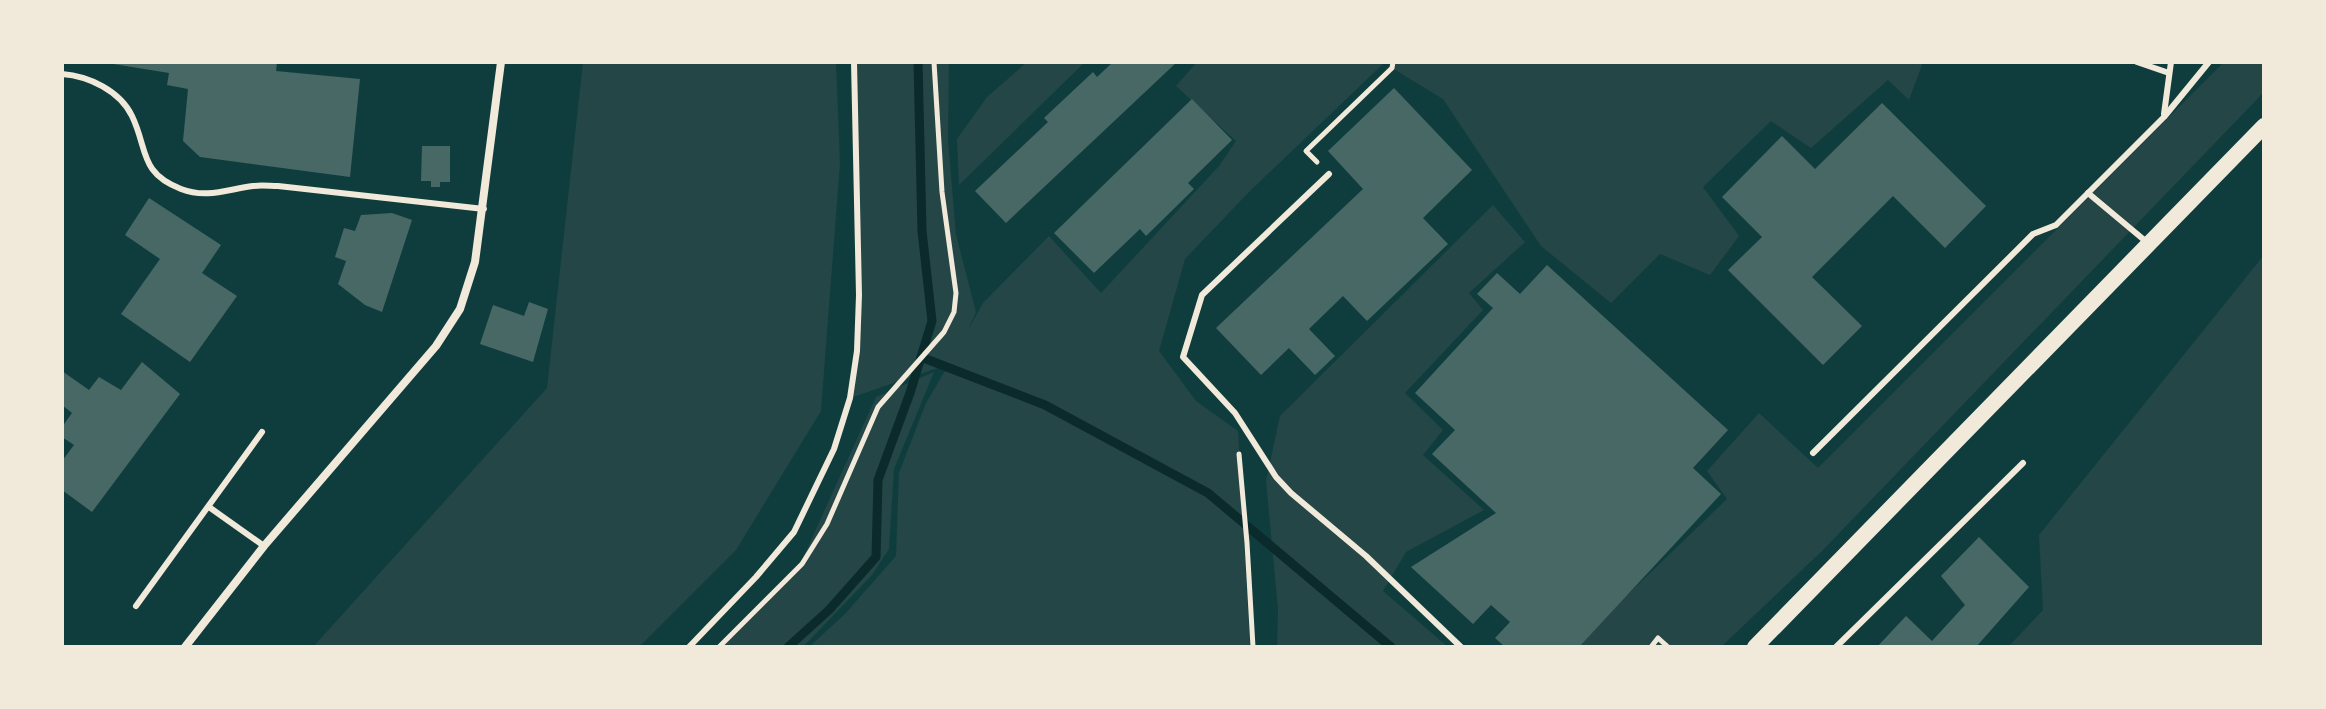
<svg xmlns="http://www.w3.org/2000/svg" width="2326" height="709" viewBox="0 0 2326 709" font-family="Mulish,sans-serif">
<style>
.green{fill:#244646}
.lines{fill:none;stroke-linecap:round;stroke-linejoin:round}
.stream{stroke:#0a2a2b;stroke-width:9}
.building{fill:#486865}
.path{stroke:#f1e9da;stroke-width:5}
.service{stroke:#f1e9da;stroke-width:6}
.minor{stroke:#f1e9da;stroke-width:8}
.secondary{stroke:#f1e9da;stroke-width:16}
</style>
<rect width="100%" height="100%" fill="#0f3d3e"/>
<g class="green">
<path d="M583,62h253l4,101 -19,248 -85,139 -97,97h-326l234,-259z"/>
<path d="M854,62h95l-1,78 8,95 20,77 -8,18 15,-27 66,-67 52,57 118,-127 17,-25 -60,-55 21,-24h188l-136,130 -64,67 -26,92 37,50 42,30 12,216h-441l36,-33 51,-58 3,-83 27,-70 23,-39 -99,34 7,-47z"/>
<path d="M1027,62h58l-126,123 -2,-46 30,-42z"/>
<path d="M1393,62h530l-14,38 -21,-20 -77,68 -40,-27 -68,66 36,49 -29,39 -50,-21 -49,49 -70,-57 -98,-147 -51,-31z"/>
<path d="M2224,62h40v30l-442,459 -101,96h-148l154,-148 -20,-28 52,-58 59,55z"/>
<path d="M1493,205l32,37 -56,51 14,17 -78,83 38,37 -20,25 61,55 -78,42 -23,39 65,56h-171l1,-38 -12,-128 14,-65z"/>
<path d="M2264,255v392h-256l35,-37 -4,-75z"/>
<path d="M934,372l-40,97 -5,80 -17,26 -69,72h-85l84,-87 74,-163z"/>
</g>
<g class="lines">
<g class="stream">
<path d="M921,357l124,48 163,88 183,154"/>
<path d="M788,647l41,-37 47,-53 2,-77 32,-87 22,-72 -10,-90 -4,-169"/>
</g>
</g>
<g class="building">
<path d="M101,62h176l-1,9 84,8 -10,98 -150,-20 -17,-16 5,-52 -21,-4 2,-12z"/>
<path d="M1113,62h64l-171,161 -31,-32 73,-69 -4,-4 49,-46 4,5z"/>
<path d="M1394,88l78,82 -49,48 25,26 -81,77 -24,-25 -34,33 26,27 -20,19 -26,-27 -28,27 -45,-47 147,-139 -35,-38z"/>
<path d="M1192,99l40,41 -44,43 6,6 -48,47 -6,-7 -46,44 -40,-40z"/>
<path d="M1882,103l104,103 -41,42 -52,-52 -81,81 50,49 -39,39 -95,-95 34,-33 -40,-40 60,-61 33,33z"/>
<path d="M422,146h28v36h-10v5h-9v-6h-10z"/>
<path d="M149,198l72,47 -19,28 35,23 -47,66 -69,-48 39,-55 -35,-24z"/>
<path d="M392,213l20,7 -30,92 -17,-7 -27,-21 8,-23 -11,-4 9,-29 11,3 6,-16z"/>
<path d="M1547,265l181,165 -35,38 28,26 -142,153h-74l-10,-9 15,-16 -19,-17 -18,19 -62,-57 85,-54 -64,-59 23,-24 -40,-37 78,-85 -16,-14 20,-21 23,21z"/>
<path d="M529,302l19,7 -15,53 -53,-18 13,-39 31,11z"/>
<path d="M142,362l38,32 -88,118 -30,-22v-29l12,-16 -12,-8v-10l10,-14 -10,-8v-34l27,19 10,-13 22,13z"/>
<path d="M1979,537l50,50 -53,60h-99l29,-31 26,25 33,-36 -24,-29z"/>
</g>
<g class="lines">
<g class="path">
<path d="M1317,162l-11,-11 86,-83 1,-6"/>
<path d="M1239,454l8,89 6,104"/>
<path d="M719,647l83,-83 25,-40 51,-117 66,-75 10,-20 2,-19 -14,-101 -8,-130"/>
<path d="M1651,647l7,-9 10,9"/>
</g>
<g class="service">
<path d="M2137,62l32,11"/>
<path d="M62,74c27,2 58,17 70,42 16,33 7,57 49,73 26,10 47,0 72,-3 8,-1 17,0 25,0l206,23"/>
<path d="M2164,114l7,-52"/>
<path d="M1329,174l-127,121 -19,62 52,56 41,64 15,16 75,63 95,91"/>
<path d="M2088,193l61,51"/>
<path d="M1813,453l220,-219 23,-9 108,-108 45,-55"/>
<path d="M209,507l55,39"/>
<path d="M136,606l126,-174"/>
<path d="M689,647l67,-70 38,-45 40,-83 16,-51 7,-47 2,-56 -5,-233"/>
<path d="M1836,647l187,-184"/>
</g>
<path class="minor" d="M185,647l79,-101 172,-200 24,-37 15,-47 26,-200"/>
<path class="secondary" d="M1755,647l509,-521"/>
</g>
<rect width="2326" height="709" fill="none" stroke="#f1e9da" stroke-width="128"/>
</svg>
